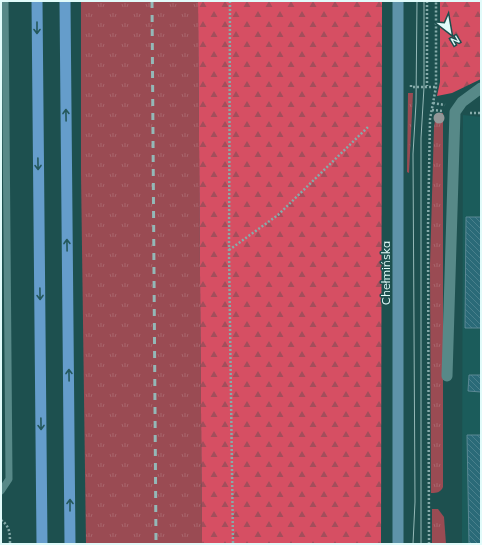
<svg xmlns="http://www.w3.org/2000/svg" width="482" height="545" viewBox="0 0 482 545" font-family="Mulish,sans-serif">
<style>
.built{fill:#1b5c5b}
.grass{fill:url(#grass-tufts)}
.forest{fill:url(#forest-firs)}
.building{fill:url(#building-back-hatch);stroke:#5a8894}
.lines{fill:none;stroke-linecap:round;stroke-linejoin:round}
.path{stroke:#86abaa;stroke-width:2.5;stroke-dasharray:2 2;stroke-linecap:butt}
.service{stroke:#578988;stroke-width:7}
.minor{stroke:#578988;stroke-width:11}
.secondary{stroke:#5e93a9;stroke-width:11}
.primary{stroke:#659dcb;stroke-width:11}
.tram{stroke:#94b8b7;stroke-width:1}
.rail{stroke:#94b8b7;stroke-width:3;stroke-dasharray:7 7;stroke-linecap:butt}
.tree{fill:#939798}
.oneway{stroke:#24585b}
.labels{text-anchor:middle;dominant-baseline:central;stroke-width:3;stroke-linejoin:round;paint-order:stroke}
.street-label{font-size:12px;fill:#e1fbfa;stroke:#1d504f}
</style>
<defs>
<pattern id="grass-tufts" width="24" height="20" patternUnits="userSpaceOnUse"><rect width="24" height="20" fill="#9a4b53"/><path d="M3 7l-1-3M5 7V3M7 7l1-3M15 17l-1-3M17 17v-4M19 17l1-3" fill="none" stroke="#a8666d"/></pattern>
<pattern id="forest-firs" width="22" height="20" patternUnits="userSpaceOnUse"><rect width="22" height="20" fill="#d64f63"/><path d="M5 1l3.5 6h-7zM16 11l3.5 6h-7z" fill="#a34e5b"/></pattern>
<pattern id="building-back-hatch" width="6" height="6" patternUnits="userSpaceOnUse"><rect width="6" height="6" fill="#2a6a78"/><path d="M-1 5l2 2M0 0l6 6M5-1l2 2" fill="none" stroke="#49808c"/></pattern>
</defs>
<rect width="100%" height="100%" fill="#1d504f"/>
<path class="built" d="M463,115l18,2v427h-19z"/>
<g class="grass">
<path d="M81,1h117l4,543h-116l-5,-371z"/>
<path d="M408,93h5l-4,80 -2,-1z"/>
<path d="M443,113v374c-2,5 -6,6 -12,6l-1,-228 4,-138 2,-13z"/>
<path d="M432,509h6l6,8 2,27h-14z"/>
</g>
<g class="forest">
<path d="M198,1h184l-1,543h-179z"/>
<path d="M440,1h41v78l-29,14 -15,3 3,-14z"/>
</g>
<g class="building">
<path d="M466,217h15v111h-16z"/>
<path d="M469,375h12v17l-13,-1z"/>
<path d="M467,435h14v109h-12z"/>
</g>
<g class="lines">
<g class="path">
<path d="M230,1l-1,249 4,294"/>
<path d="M427,1v85"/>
<path d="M411,85v2h25"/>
<path d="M433,103l12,2"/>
<path d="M432,110l11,1"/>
<path d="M470,113h11"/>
<path d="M229,250l49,-35 90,-88"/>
<path d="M1,520c9,6 9,14 9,24"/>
<path d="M429,544l-1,-316 2,-109 6,-32v-86"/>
</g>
<path class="service" d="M1,491l8,-12 -4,-478"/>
<path class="minor" d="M447,376l8,-264 7,-10 19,-14"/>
<path class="secondary" d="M398,544v-543"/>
<g class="primary">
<path d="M37,1l5,543"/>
<path d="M65,1l5,543"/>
</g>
<g class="tram">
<path d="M413,544l2,-42 -2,-348 3,-51 1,-102"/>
<path d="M421,544v-406l3,-51v-86"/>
</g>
<path class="rail" d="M152,1l4,543"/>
</g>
<circle class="tree" cx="439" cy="118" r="5.5"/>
<defs><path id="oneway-shaft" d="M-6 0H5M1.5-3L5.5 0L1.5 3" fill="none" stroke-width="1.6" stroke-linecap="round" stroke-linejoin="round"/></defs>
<g class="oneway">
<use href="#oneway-shaft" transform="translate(37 28) rotate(90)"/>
<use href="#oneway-shaft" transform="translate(66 115) rotate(-91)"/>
<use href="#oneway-shaft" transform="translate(38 164) rotate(89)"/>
<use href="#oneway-shaft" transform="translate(67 245) rotate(-91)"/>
<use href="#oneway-shaft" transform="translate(40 294) rotate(89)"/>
<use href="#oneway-shaft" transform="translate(69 375) rotate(-91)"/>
<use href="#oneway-shaft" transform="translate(41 424) rotate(89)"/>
<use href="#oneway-shaft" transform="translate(70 505) rotate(-90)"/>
</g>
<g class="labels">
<g class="street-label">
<text transform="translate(385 273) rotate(-90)">Chełmińska</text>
</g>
</g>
<rect width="482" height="545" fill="none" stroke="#e1fbfa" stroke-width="4"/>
<g transform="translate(450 32) rotate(149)" stroke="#1d504f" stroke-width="3" paint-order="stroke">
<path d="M0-3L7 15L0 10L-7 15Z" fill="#e1fbfa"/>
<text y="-6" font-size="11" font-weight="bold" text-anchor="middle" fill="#e1fbfa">N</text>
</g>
</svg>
